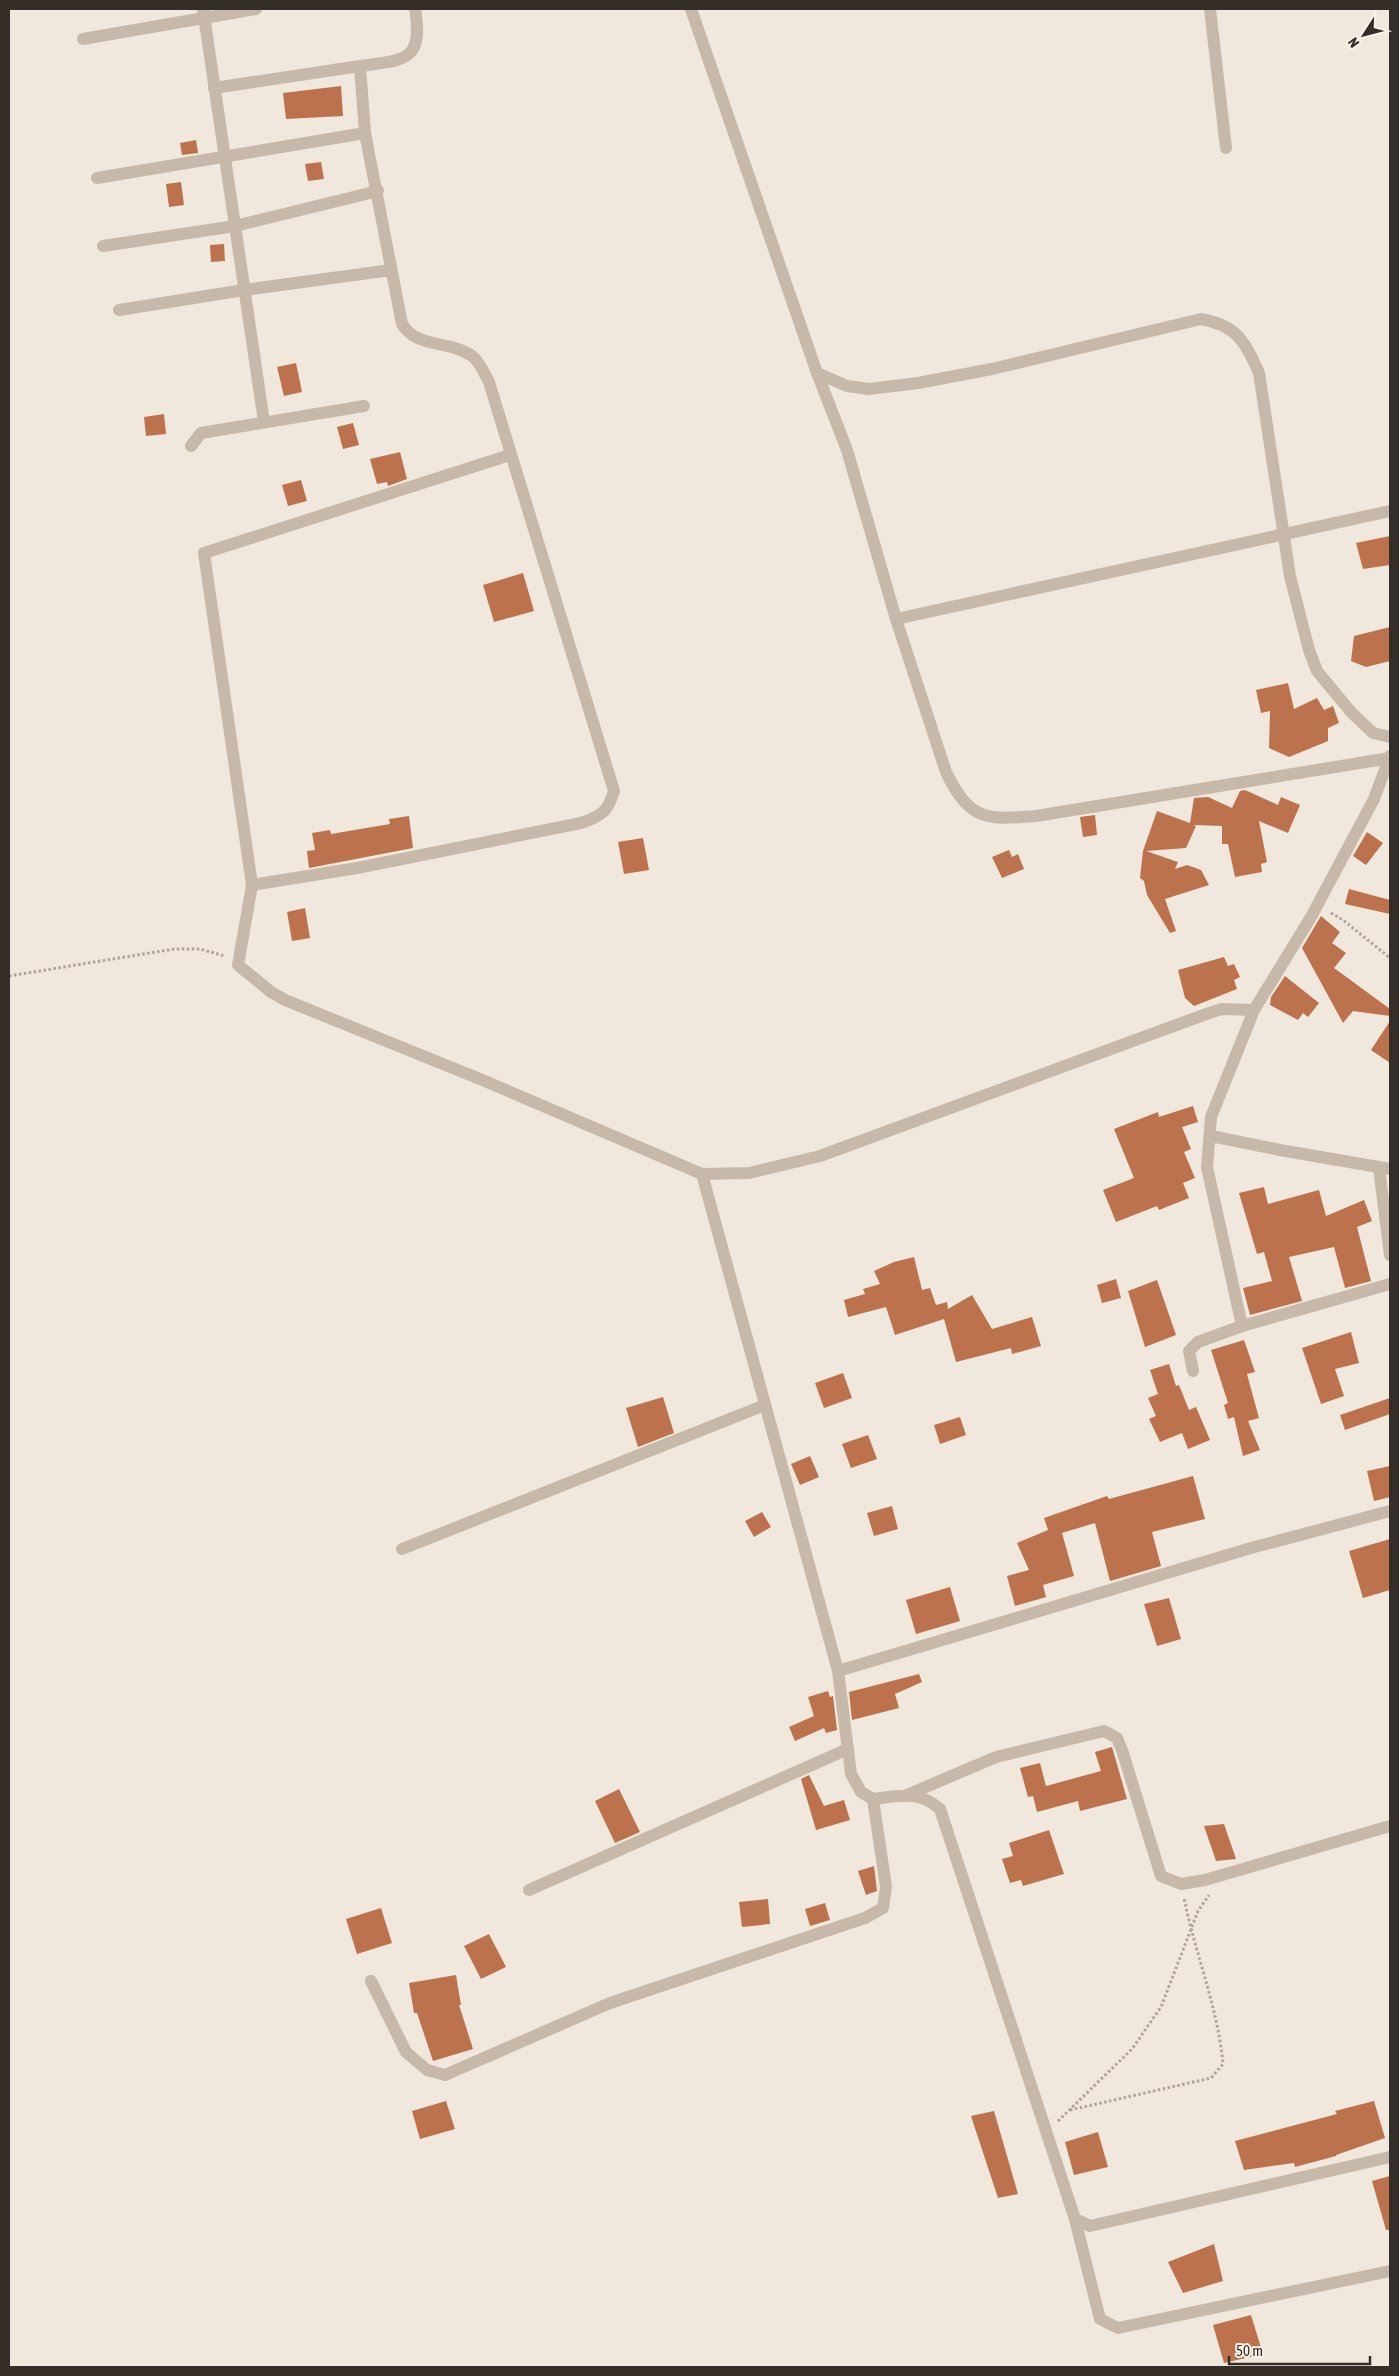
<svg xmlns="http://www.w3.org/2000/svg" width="1399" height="2376" viewBox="0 0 1399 2376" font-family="'Asap Condensed',sans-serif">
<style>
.building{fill:#bc724d}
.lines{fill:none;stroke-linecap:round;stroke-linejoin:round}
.path{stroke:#b3a393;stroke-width:3;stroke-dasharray:2.5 2.5;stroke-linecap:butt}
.minor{stroke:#c7b9a9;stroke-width:12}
</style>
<rect width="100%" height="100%" fill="#f0e8dc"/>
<g class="building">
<path d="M341,86l2,30 -57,3 -3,-26z"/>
<path d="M196,140l2,13 -16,2 -2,-12z"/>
<path d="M321,162l3,17 -16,2 -3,-17z"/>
<path d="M181,182l3,23 -15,2 -3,-23z"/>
<path d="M224,244l1,17 -14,1 -1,-17z"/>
<path d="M296,363l6,29 -18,4 -7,-29z"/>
<path d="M164,414l2,20 -20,2 -2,-19z"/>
<path d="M353,423l6,22 -16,4 -6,-22z"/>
<path d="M400,452l7,27 -19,7 -1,-4 -10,2 -7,-25z"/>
<path d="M301,480l6,21 -19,5 -6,-21z"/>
<path d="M1390,536v29l-27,4 -7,-26z"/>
<path d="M523,573l11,38 -40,11 -11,-37z"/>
<path d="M1390,627v34l-24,6 -15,-6 3,-25z"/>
<path d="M1288,683l6,26 23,-11 7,12 9,-4 6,17 -11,5v13l-39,16 -20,-9 1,-37 -9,2 -5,-23z"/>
<path d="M1245,790l33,15 3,-8 19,8 -12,28 -29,-12 8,41 -6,2 1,8 -27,5 -7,-33h-6v-18l-29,-1 3,1 -10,22 -40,3 32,11 -3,7 12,-4 14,5 8,15 -44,14 11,32 -6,2 -23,-38 -3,-14 -4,-3 3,-27 14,-40 33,12 4,-25 14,-1 24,11 8,-17z"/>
<path d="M1095,815l2,20 -14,2 -3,-20z"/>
<path d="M409,816l4,32 -104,20 -2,-17 8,-1 -3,-17 18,-3 1,4 59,-10 -1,-5z"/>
<path d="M1367,832l16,11 -17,22 -13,-9z"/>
<path d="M643,838l6,32 -25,4 -6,-32z"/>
<path d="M1009,850l3,7 6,-3 6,15 -22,9 -10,-21z"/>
<path d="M1349,889l41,11v14l-45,-10z"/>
<path d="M305,908l5,30 -18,3 -5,-29z"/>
<path d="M1321,916l19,16 -8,11 14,10 -12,15 56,41v7l-37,-5 -10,12 -41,-75z"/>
<path d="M1224,957l4,9 6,-2 6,13 -6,3 3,9 -43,17 -9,-8 -7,-28z"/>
<path d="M1285,976l34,27 -11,14 -5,-4 -5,7 -28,-15 1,-8z"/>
<path d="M1390,1021v42l-19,-13z"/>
<path d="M1193,1106l5,16 -16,5 9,22 -7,3 11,26 -12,5 6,15 -30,12 -2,-4 -41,16 -13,-32 31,-12 -20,-49 44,-17 1,5z"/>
<path d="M1264,1187l4,17 51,-14 7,26 38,-16 8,21 -15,6 14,54 -26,7 -11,-41 -45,10 13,44 -52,14 -7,-27 29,-7 -8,-29 -7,2 -18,-61z"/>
<path d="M914,1257l8,33 8,-2 6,17 11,-3 1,7 24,-14 20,34 40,-12 9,29 -29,8 -1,-6 -55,14 -12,-43 -49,16 -9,-28 -38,10 -4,-17 21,-6 -2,-5 17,-5 -6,-13 20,-9z"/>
<path d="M1116,1279l5,19 -19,5 -5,-18z"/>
<path d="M1157,1280l19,55 -31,12 -17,-56z"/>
<path d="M1351,1332l8,31 -24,6 9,27 -23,8 -19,-56z"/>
<path d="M1244,1340l11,32 -8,2 12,44 -11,3 12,29 -17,6 -9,-39 -6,2 -4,-14 4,-2 -17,-53z"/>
<path d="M1169,1364l7,22 3,-1 10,25 7,-3 14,33 -22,9 -6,-16 -22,9 -11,-23 7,-3 -8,-18 10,-4 -8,-24z"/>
<path d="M843,1373l9,25 -28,10 -9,-25z"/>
<path d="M663,1397l11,36 -36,14 -12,-39z"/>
<path d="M1390,1398v16l-45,16 -5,-15z"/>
<path d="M960,1417l6,18 -26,9 -6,-19z"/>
<path d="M868,1435l9,24 -26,9 -9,-24z"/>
<path d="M810,1456l9,21 -19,8 -9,-21z"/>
<path d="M1390,1466v31l-16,4 -7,-30z"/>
<path d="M1193,1476l12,43 -53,13 9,34 -51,15 -15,-58 -33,10 12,43 -31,9 3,12 -31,9 -8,-30 22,-6 -12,-27 31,-13 -4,-12 63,-22 2,3z"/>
<path d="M892,1506l6,23 -24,7 -7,-23z"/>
<path d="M762,1512l9,15 -17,10 -9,-16z"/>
<path d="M1390,1539v51l-27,8 -14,-47z"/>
<path d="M950,1587l10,34 -44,13 -10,-34z"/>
<path d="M1169,1598l12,41 -24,7 -13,-42z"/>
<path d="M919,1674l3,8 -27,12 4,14 -47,12 -3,-28z"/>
<path d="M828,1691l2,6 3,-1 4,34 -11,3 -2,-5 -29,13 -6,-14 25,-11 -6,-19z"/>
<path d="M1112,1747l15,52 -47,12 -2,-10 -41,11 -4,-16 -5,1 -8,-29 20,-5 6,23 55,-15 -6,-19z"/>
<path d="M809,1775l15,31 20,-6 6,20 -34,10 -15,-51z"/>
<path d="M619,1789l21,43 -25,11 -20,-42z"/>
<path d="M1224,1824l12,35 -20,2 -12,-35z"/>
<path d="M1049,1830l15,44 -41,12 -2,-6 -11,3 -8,-24 11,-3 -4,-13z"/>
<path d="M874,1866l3,25 -11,4 -8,-24z"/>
<path d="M768,1899l2,25 -28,3 -3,-25z"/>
<path d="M825,1903l5,17 -20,6 -5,-17z"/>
<path d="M381,1908l11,35 -35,11 -11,-35z"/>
<path d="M489,1934l17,33 -25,12 -17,-33z"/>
<path d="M456,1975l5,30h-2l14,44 -40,12 -16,-48h-3l-5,-30z"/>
<path d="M446,2101l9,28 -35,10 -8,-28z"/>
<path d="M1374,2101l11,37 -49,17v1l-41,11 -1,-4 -50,7 -9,-29 102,-27 -2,-3z"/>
<path d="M994,2111l24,83 -20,4 -27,-82z"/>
<path d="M1098,2132l10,35 -34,8 -9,-33z"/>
<path d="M1390,2176v54h-4l-14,-49z"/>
<path d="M1214,2244l9,37 -40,12 -15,-31z"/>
<path d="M1251,2315l12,39 -39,9 -11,-38z"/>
</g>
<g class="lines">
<g class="path">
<path d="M1331,913l12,7 47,38"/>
<path d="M9,976l165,-27h26l25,7"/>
<path d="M1070,2110l141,-32 12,-14c-5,-56 -28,-111 -39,-166"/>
<path d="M1058,2121l74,-72 29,-42 37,-96 11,-16"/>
</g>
<g class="minor">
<path d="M203,9l61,413"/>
<path d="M691,9l126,364 30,77 49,169 50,153c24,49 40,48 90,44l354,-58"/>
<path d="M1210,9l16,139"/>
<path d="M83,39l173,-30"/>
<path d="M214,88l146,-22"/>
<path d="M97,178l268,-45"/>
<path d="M103,246l132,-20 143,-35"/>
<path d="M119,310l125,-20 147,-20"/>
<path d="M817,373l30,13 22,3 49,-6 74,-14 209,-50c36,6 44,23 58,54l31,203 19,74 8,21 34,41 22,21 17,4"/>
<path d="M191,446l10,-13 163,-27"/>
<path d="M510,455l-306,98 48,332 -14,80 33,27 14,8 195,79 222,95 47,-1 71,-17 389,-143 13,-4 32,1"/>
<path d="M896,619l494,-108"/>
<path d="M252,885l105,-17 224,-45c20,-7 27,-11 33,-32l-125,-409c-5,-9 -9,-20 -17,-26 -22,-16 -55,-7 -70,-32l-37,-191 -5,-67c44,-6 64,-4 55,-57"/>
<path d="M1211,1136l69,14 110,19"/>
<path d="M1379,1168l11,87"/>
<path d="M702,1174l136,497 13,103 10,18 12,7c26,-3 46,-9 67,10l135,410 15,7 300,-69"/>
<path d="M1242,1326l-35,-159 4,-50 43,-107 57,-93 63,-118 16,-43"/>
<path d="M1193,1371l-4,-20 9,-9 44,-16 148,-42"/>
<path d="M402,1549l363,-144"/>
<path d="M838,1671l413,-123 139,-37"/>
<path d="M907,1795l89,-38 108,-26 13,7 5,12 39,126 20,8 24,-4 185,-54"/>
<path d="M529,1890l319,-141"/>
<path d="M371,1981l35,71 21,18 18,5 165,-72 255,-85 18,-10 3,-21 -13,-88"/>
<path d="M1075,2219l25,100 18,9 272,-57"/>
</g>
</g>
<rect width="1399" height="2376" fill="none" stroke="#342d28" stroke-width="20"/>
<g transform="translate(1364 35) rotate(234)" stroke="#f8f2e8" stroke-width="4" paint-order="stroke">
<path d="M0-4L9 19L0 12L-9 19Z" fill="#342d28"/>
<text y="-8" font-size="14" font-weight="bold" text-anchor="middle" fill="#342d28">N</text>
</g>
<path d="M1229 2356v8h141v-8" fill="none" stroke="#342d28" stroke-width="2.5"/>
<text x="1236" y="2356" font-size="15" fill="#342d28" stroke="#f8f2e8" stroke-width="4" paint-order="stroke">50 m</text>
</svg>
